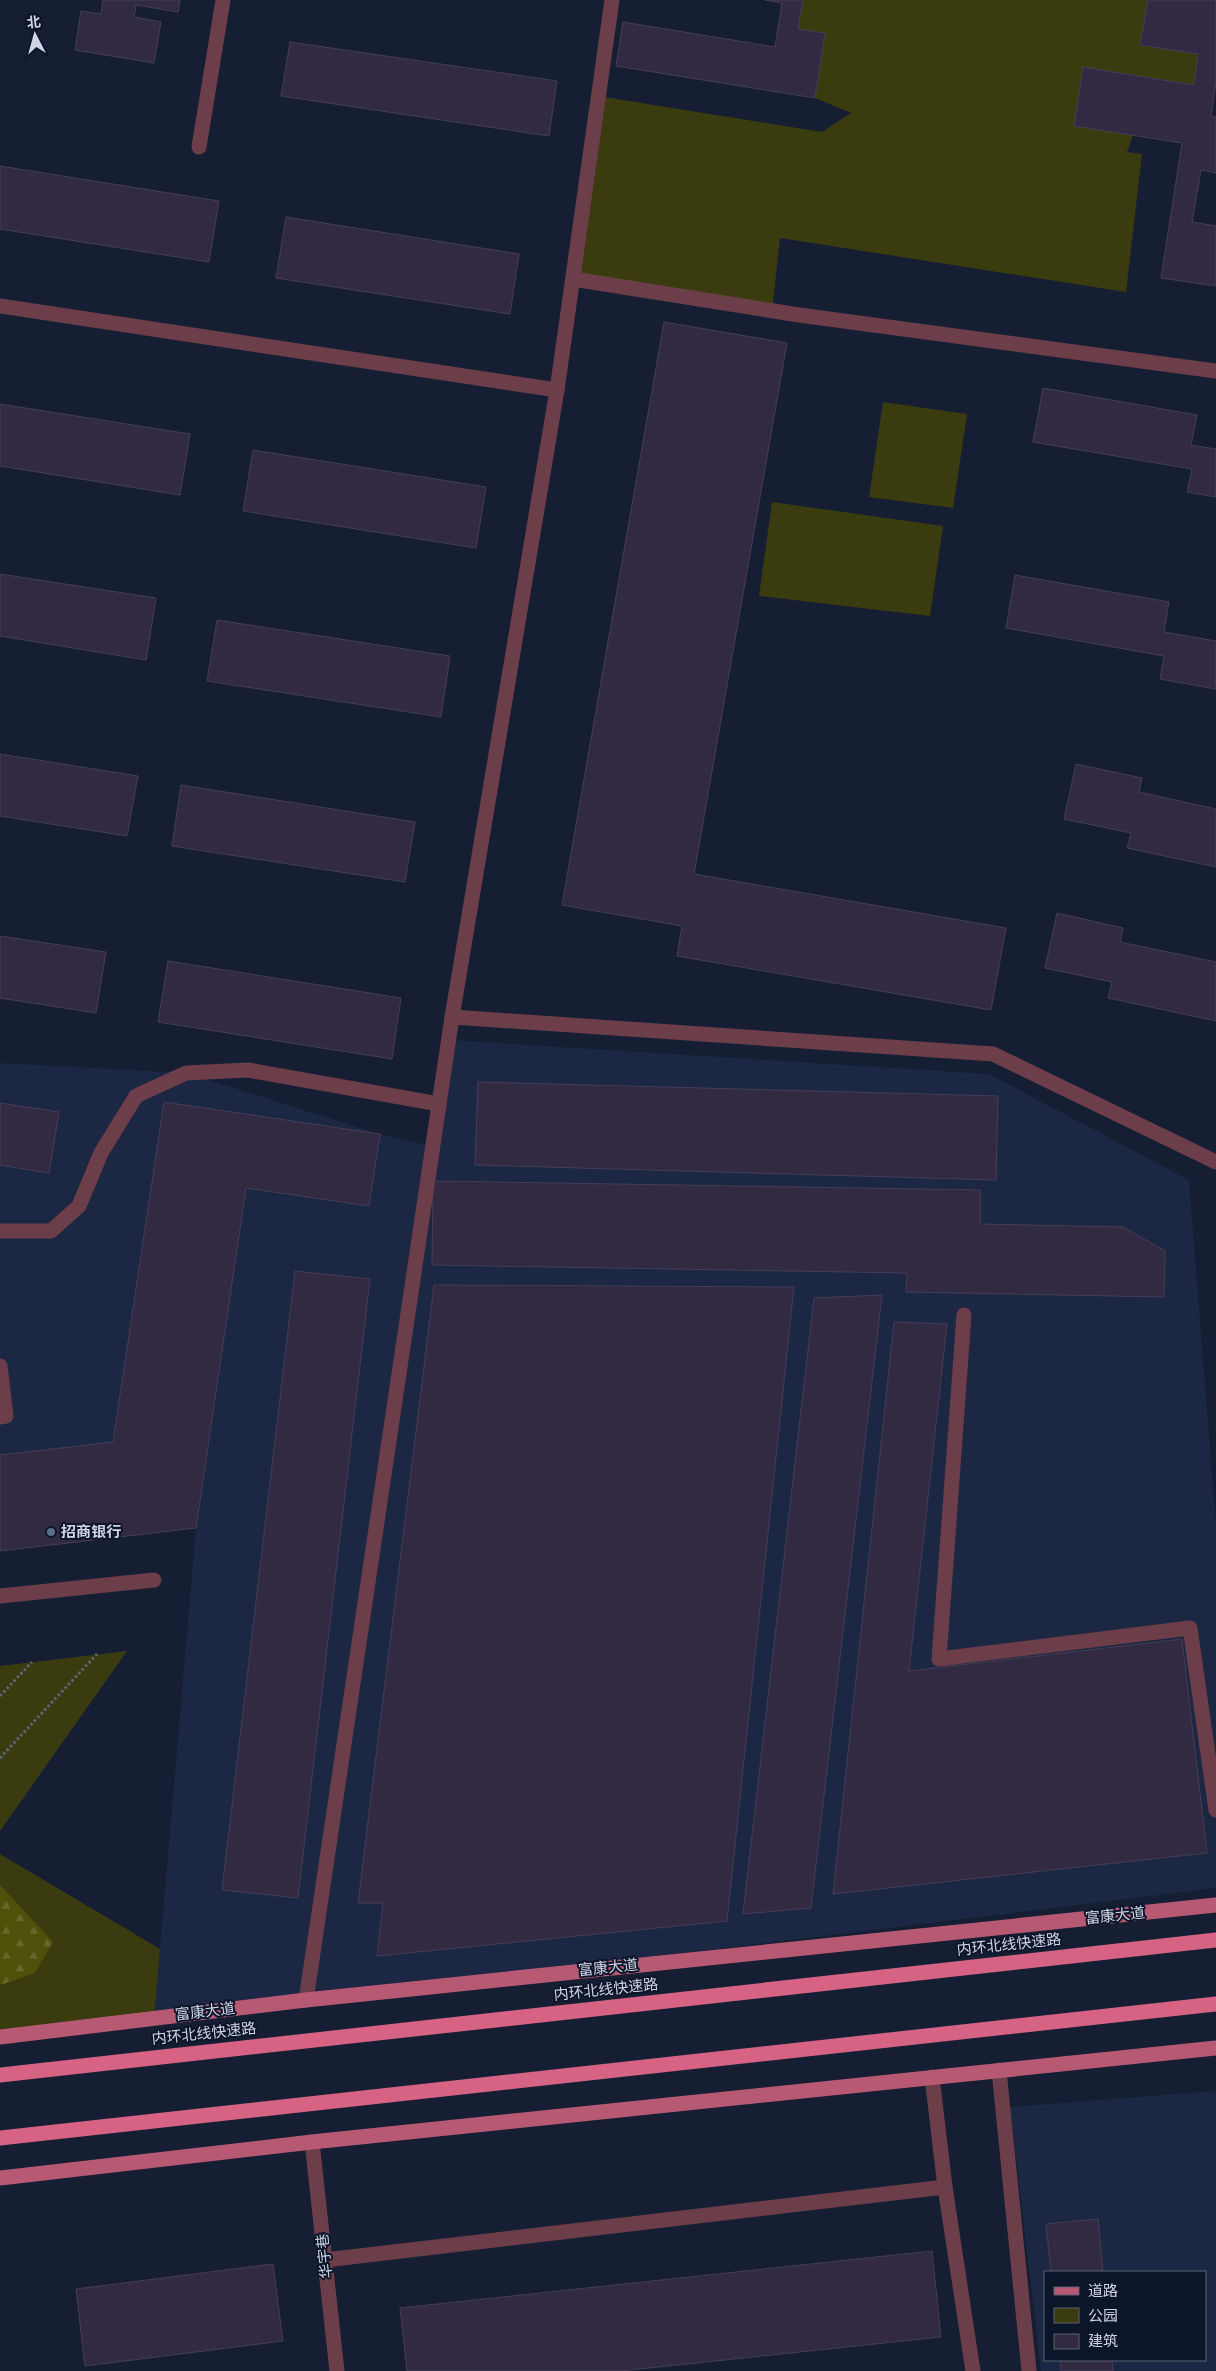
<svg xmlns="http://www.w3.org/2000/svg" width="1216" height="2371" viewBox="0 0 1216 2371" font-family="'Source Sans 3','Noto Sans SC',sans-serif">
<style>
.built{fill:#1c2743;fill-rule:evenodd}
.green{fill:#3a3c0f}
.forest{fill:url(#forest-firs)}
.building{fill:#312a42;stroke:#463e58}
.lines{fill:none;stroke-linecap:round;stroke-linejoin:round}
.path{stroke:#5d6578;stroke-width:3;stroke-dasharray:2.5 2.5;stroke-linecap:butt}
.minor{stroke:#6c3e4a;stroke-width:15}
.major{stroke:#b85974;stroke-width:15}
.highway{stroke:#d66384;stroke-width:15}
.service-dot{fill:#5c6f8a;stroke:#0d152a;stroke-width:2}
.labels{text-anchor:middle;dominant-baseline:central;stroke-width:4;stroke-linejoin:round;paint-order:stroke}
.poi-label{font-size:15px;font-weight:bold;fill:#ced5e4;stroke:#0d152a;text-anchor:start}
.street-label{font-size:15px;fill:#ced5e4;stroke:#0d152a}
</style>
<defs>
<pattern id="forest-firs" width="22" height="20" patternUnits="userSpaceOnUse" patternTransform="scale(1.25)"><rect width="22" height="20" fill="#4e510a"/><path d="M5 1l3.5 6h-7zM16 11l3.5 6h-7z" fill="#66692e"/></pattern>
</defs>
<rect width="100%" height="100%" fill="#161e34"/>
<g class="built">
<path d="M449,1040l540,34 200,106 27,345v363l-1062,130 42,-490 -196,23v-488l186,10 194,61 53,12z"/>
<path d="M1216,2091v280h-175l-31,-264zM1045,2272h160v88h-160z"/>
</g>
<g class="green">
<path d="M803,0h345l-7,45 57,9 -4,31 -111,-17 -9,58 59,9 -6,17 15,2 -16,138 -346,-54 -8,72 -199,-31 25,-183 224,36 29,-19 -36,-15 10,-65 -27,-4z"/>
<path d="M883,402l84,12 -14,94 -84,-11z"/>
<path d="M772,502l171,24 -13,90 -171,-20z"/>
<path d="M127,1651l-127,180v-165z"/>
<path d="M0,1854l160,95 -6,69 -154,19z"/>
</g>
<path class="forest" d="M0,1885l53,57 -18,31 -35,12z"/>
<g class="building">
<path d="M103,0h77l-2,12 -42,-7 -2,12 27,5 -7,41 -79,-13 6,-39 20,3z"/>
<path d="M765,0h38l-5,29 27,4 -10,65 -199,-32 7,-44 152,25 7,-44z"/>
<path d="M1148,0h68v82l-5,34 5,1v56l-15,-3 -9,52 24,4v60l-55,-8 21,-135 -108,-17 9,-59 111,18 4,-31 -58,-9z"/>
<path d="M290,42l267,39 -8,55 -268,-40z"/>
<path d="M0,166l219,35 -10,61 -209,-33z"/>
<path d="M286,217l233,37 -9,60 -234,-36z"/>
<path d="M664,322l123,21 -93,531 312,54 -15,82 -314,-54 5,-30 -120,-21z"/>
<path d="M1043,388l154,27 -6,30 25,4v48l-29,-5 5,-23 -159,-27z"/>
<path d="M0,404l190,30 -10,61 -180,-29z"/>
<path d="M253,450l233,37 -10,61 -233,-37z"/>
<path d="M0,574l156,24 -10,62 -146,-24z"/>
<path d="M1015,575l154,27 -5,30 52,9v48l-56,-10 4,-23 -158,-28z"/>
<path d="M217,620l233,36 -9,61 -234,-36z"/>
<path d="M0,754l138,22 -11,60 -127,-20z"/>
<path d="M1076,764l66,14 -3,14 77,17v58l-89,-19 4,-15 -67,-14z"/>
<path d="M181,785l234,37 -10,60 -233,-36z"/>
<path d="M1057,913l66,15 -3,14 96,20v59l-108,-23 4,-16 -67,-14z"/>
<path d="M0,936l106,16 -10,61 -96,-15z"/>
<path d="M168,961l233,37 -9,61 -234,-37z"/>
<path d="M478,1082l520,14 -2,84 -521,-15z"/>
<path d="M164,1102l216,32 -11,72 -123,-18 -50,340 -196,23v-96l113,-13z"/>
<path d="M0,1103l59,9 -10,61 -49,-8z"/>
<path d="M433,1181l547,9v34l143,3 42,24 -1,46 -258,-5 1,-19 -475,-8z"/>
<path d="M295,1271l75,8 -72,619 -76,-8z"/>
<path d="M434,1285l360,2 -67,634 -350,35 6,-53h-25z"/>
<path d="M882,1295l-71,613 -68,6 71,-616z"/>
<path d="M894,1322l53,2 -38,347 273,-32 25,214 -374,41z"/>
<path d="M1098,2219l5,53h-52l-5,-48z"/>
<path d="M932,2251l9,86 -320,34h-214l-7,-63z"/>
<path d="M273,2264l10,77 -198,25 -9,-77z"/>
<path d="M1060,2360h52l1,11h-52z"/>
</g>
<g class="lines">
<g class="path">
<path d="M0,1696l32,-34"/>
<path d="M0,1758l97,-104"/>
</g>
<g class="minor">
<path d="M199,147l24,-147"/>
<path d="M573,279l226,36 417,56"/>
<path d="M0,306l557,84"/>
<path d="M452,1017l541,37 223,108"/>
<path d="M0,1231h51l28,-25 22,-53 35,-57 50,-23 62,-3 191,34"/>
<path d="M964,1315l-25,344 251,-31 26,182"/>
<path d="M0,1366l6,50 -6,1"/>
<path d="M0,1596l154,-16"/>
<path d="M306,2000l146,-983 105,-627 55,-390"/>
<path d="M999,2070l30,301"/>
<path d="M932,2077l13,110 28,184"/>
<path d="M312,2142l25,229"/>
<path d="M325,2260l620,-73"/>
</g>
<g class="major">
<path d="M0,2037l306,-37 910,-95"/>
<path d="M0,2178l312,-36 904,-94"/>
</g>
<g class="highway">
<path d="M0,2075l1216,-135"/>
<path d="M0,2138l1216,-134"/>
</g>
</g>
<circle class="service-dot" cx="51" cy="1532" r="5"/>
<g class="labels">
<g class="poi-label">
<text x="61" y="1532">招商银行</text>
</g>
<g class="street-label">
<text transform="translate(1115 1916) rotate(-6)">富康大道</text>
<text transform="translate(1009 1945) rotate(-6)">内环北线快速路</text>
<text transform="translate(608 1968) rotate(-6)">富康大道</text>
<text transform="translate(606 1990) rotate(-6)">内环北线快速路</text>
<text transform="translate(205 2012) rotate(-7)">富康大道</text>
<text transform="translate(204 2034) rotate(-6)">内环北线快速路</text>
<text transform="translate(325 2256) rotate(-96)">华宇巷</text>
</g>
</g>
<rect x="1044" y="2271" width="162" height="90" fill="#0d152a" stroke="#5a6274"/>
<rect x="1054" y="2287" width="25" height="8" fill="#b85974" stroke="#5a6274"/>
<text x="1088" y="2296" font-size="15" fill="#ced5e4">道路</text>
<rect x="1054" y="2308" width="25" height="15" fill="#3a3c0f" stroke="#5a6274"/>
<text x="1088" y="2321" font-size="15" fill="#ced5e4">公园</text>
<rect x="1054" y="2334" width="25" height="15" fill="#312a42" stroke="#5a6274"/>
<text x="1088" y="2346" font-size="15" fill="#ced5e4">建筑</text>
<g transform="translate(35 35) rotate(354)" stroke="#0d152a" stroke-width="4" paint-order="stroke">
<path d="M0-4L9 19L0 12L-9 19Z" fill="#ced5e4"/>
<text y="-8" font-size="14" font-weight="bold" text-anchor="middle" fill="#ced5e4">北</text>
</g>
</svg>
